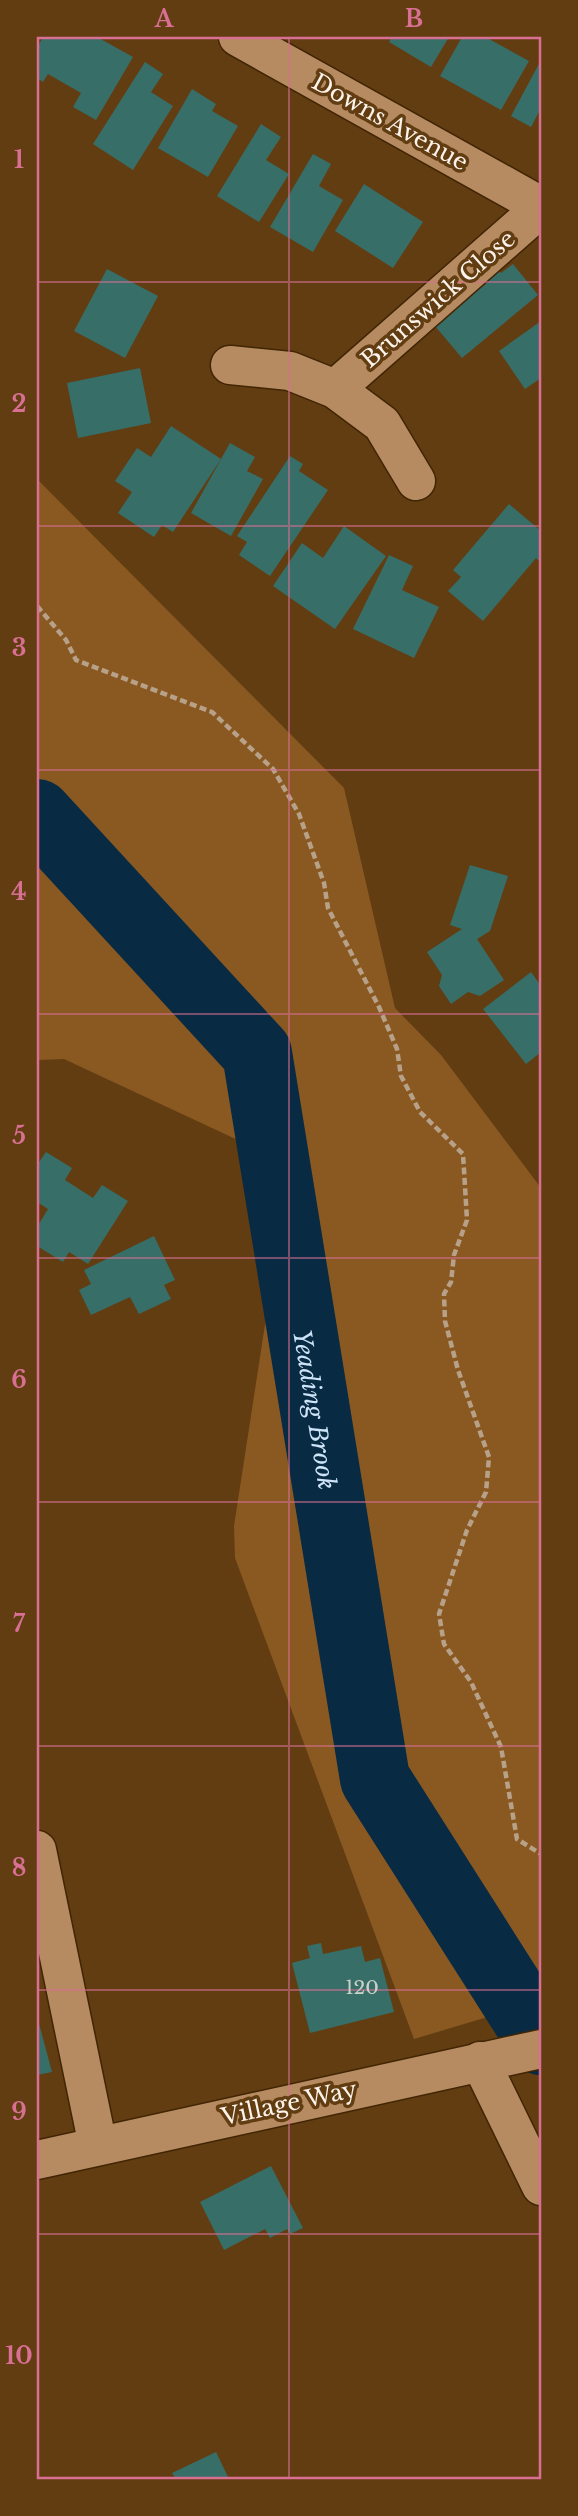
<svg xmlns="http://www.w3.org/2000/svg" width="578" height="2516" viewBox="0 0 578 2516" font-family="'Libre Baskerville',serif">
<style>
.green{fill:#8a5922}
.lines{fill:none;stroke-linecap:round;stroke-linejoin:round}
.river{stroke:#092a43;stroke-width:70}
.building{fill:#376e67}
.minor-casing{stroke:#412504;stroke-width:41}
.path{stroke:#b7a189;stroke-width:4.5;stroke-dasharray:7 3.5;stroke-linecap:butt}
.minor{stroke:#b68b61;stroke-width:38}
.grid{fill:none;stroke:#d97094;stroke-width:2;stroke-opacity:0.55}
.labels{text-anchor:middle;dominant-baseline:central;stroke-width:7;stroke-linejoin:round;paint-order:stroke}
.number-label{font-size:19px;fill:#cbd2c9}
.street-label{font-size:23px;fill:#fcf3ea;stroke:#623d12}
.water-label{font-size:24px;font-style:italic;fill:#cde3f7;stroke:#623d12}
.neatline{fill:none;stroke:#d97094;stroke-width:2.5}
.grid-label{font-size:23px;text-anchor:middle;font-weight:bold;fill:#d97094}
</style>
<rect width="100%" height="100%" fill="#623d12"/>
<path class="green" d="M37,479l307,309 51,220 46,47 100,133v813l-127,38 -179,-481 -1,-32 34,-221 -26,-163 -178,-83 -27,1z"/>
<g class="lines">
<path class="river" id="s1" d="M37,814l220,239 118,726 166,261"/>
</g>
<g class="building">
<path d="M43,37h54l36,20 -37,63 -23,-13 8,-14 -33,-19 -5,8 -6,-4v-30z"/>
<path d="M392,37h57l-18,30 -42,-25z"/>
<path d="M462,37h29l-2,2 40,22 -28,49 -61,-34z"/>
<path d="M541,60v48l-10,19 -20,-11z"/>
<path d="M145,62l18,12 -12,18 22,14 -40,64 -40,-26z"/>
<path d="M192,89l24,15 -4,7 26,15 -30,51 -50,-29z"/>
<path d="M261,124l20,13 -15,23 23,14 -30,48 -42,-26z"/>
<path d="M313,154l18,10 -12,22 24,14 -30,52 -43,-25z"/>
<path d="M364,184l59,38 -30,46 -58,-37z"/>
<path d="M489,259l12,14 12,-9 25,31 -76,63 -38,-45z"/>
<path d="M107,269l51,27 -33,62 -51,-27z"/>
<path d="M541,321v57l-16,11 -26,-38z"/>
<path d="M140,368l11,55 -73,15 -11,-55z"/>
<path d="M171,426l50,33 -48,73 -11,-7 -8,12 -36,-24 14,-21 -17,-11 22,-33 14,9z"/>
<path d="M230,443l25,14 -8,14 16,8 -32,57 -40,-23z"/>
<path d="M290,456l13,8 -4,7 29,19 -58,86 -31,-21 8,-13 -10,-6z"/>
<path d="M509,504l32,27v32l-5,-5 -53,63 -35,-30 13,-14 -8,-7z"/>
<path d="M344,526l42,30 -51,73 -62,-43 29,-43 21,15z"/>
<path d="M389,555l24,11 -11,24 37,17 -25,51 -61,-29z"/>
<path d="M470,865l38,11 -18,55 -13,8 27,41 -24,16 -12,-4 -17,12 -12,-18 3,-11 -15,-23 35,-23 -12,-4z"/>
<path d="M531,972l10,14v66l-15,12 -43,-55z"/>
<path d="M46,1152l26,16 -7,12 28,18 9,-13 26,16 -40,63 -19,-12 -6,10 -26,-16v-19l11,-18 -11,-7v-37z"/>
<path d="M154,1236l21,44 -11,5 7,14 -32,15 -9,-17 -39,18 -12,-25 12,-6 -7,-14z"/>
<path d="M321,1943l2,11 38,-8 4,16 15,-4 14,54 -84,21 -18,-70 18,-5 -3,-12z"/>
<path d="M37,2016l15,56 -15,3z"/>
<path d="M271,2166l32,62 -13,6 -3,-5 -17,9 -5,-9 -41,21 -24,-48z"/>
<path d="M216,2452l13,27h-53l-4,-6z"/>
</g>
<g class="lines">
<g class="minor-casing">
<g id="minor">
<path d="M238,37l303,169"/>
<path d="M230,365l60,6 45,18 47,35 34,57"/>
<path d="M335,389l206,-181"/>
<path d="M37,1850l61,296"/>
<path d="M480,2061l61,125"/>
<path d="M37,2160l504,-111"/>
</g>
</g>
<path class="path" d="M37,606l29,34 10,20 136,52 61,57 26,45 25,69 4,25 51,99 18,42 4,27 19,36 43,42 4,66 -13,35 -3,27 -7,12 1,27 13,49 31,87 -3,35 -19,38 -28,84 5,30 27,38 30,65 16,92 24,15"/>
<use href="#minor" class="minor"/>
</g>
<path class="grid" d="M289,37v2442M37,282h504M37,526h504M37,770h504M37,1014h504M37,1258h504M37,1502h504M37,1746h504M37,1990h504M37,2234h504"/>
<g class="labels">
<g class="number-label">
<text x="362" y="1987">120</text>
</g>
<g class="street-label">
<text transform="translate(390 122) rotate(29)">Downs Avenue</text>
<text transform="translate(438 299) rotate(-41)">Brunswick Close</text>
<text transform="translate(289 2103) rotate(-12)">Village Way</text>
</g>
<g class="water-label">
<text stroke="none"><textPath href="#s1" startOffset="686">Yeading Brook</textPath></text>
</g>
</g>
<rect width="578" height="2516" fill="none" stroke="#623d12" stroke-width="77"/>
<rect x="38" y="38" width="502" height="2440" class="neatline"/>
<g class="grid-label">
<text x="164" y="27">A</text>
<text x="414" y="27">B</text>
<text x="19" y="168">1</text>
<text x="19" y="412">2</text>
<text x="19" y="656">3</text>
<text x="19" y="900">4</text>
<text x="19" y="1144">5</text>
<text x="19" y="1388">6</text>
<text x="19" y="1632">7</text>
<text x="19" y="1876">8</text>
<text x="19" y="2120">9</text>
<text x="19" y="2364">10</text>
</g>
</svg>
